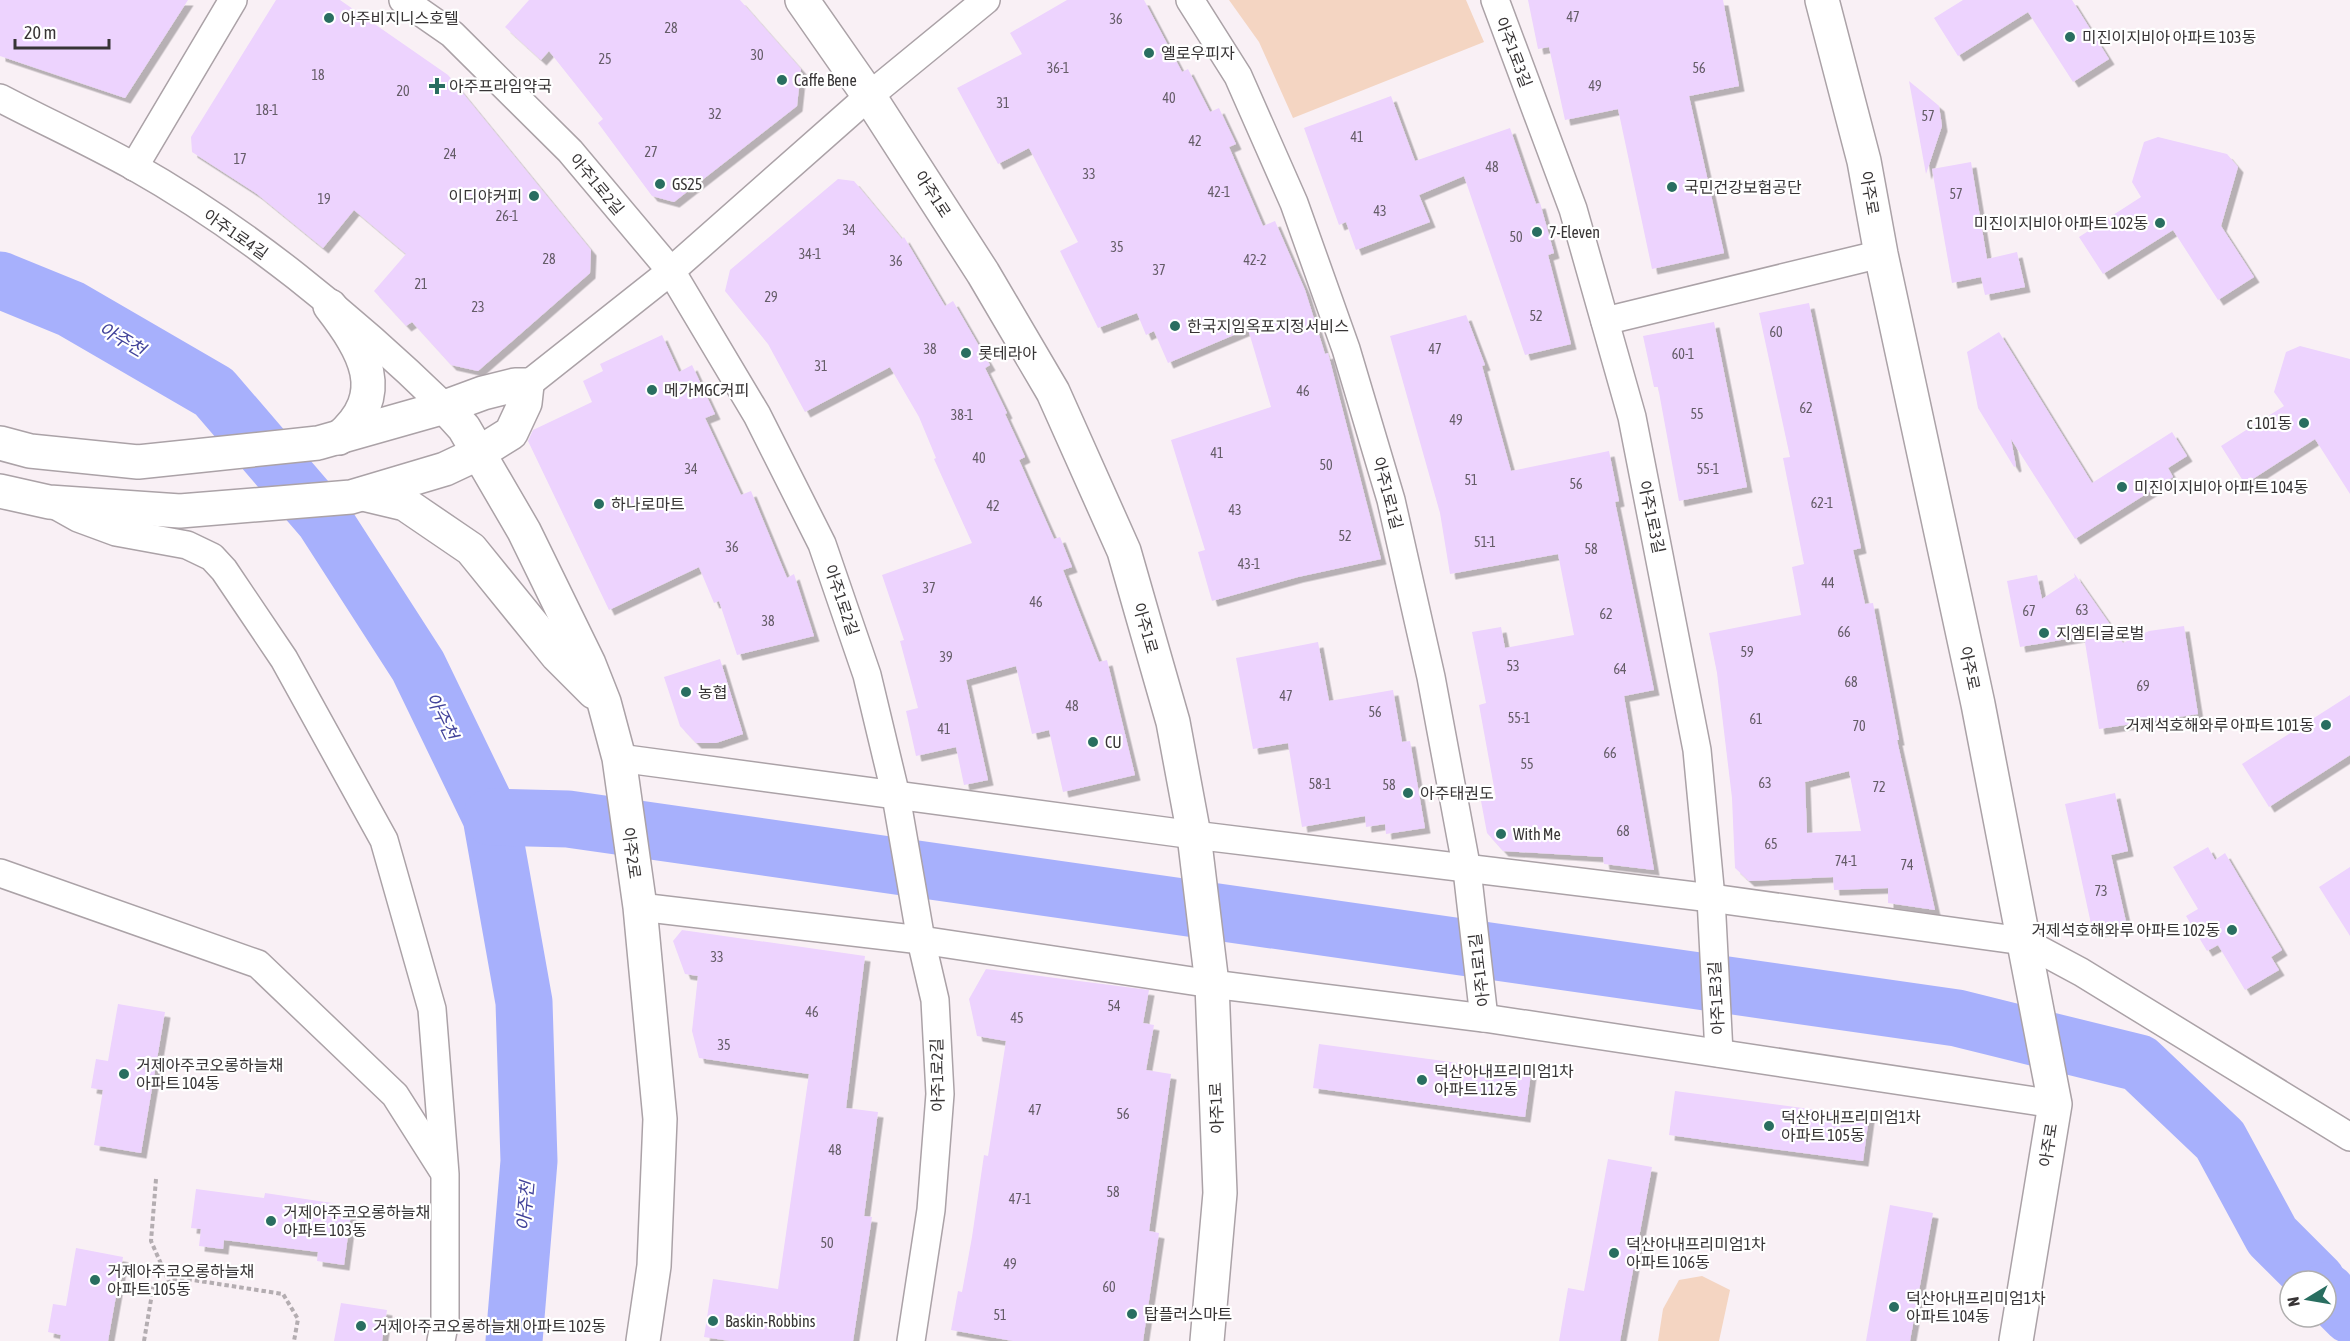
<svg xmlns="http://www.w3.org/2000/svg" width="2350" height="1341" viewBox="0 0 2350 1341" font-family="'Asap Condensed','Noto Sans KR',sans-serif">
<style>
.green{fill:#f4d5c2}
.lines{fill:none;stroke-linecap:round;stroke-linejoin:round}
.river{stroke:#a7b0fc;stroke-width:57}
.building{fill:#edd3fe;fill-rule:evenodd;filter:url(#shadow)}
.minor-casing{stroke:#aba2a7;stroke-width:30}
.tertiary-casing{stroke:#aba2a7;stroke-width:36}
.path{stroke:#b4adb1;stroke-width:4;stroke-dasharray:4.5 3;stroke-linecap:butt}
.minor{stroke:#fff;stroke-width:27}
.tertiary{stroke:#fff;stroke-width:33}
.poi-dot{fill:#296e60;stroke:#fff;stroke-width:2}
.labels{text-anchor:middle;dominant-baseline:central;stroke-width:4.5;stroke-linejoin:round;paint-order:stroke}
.number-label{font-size:14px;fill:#645c67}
.poi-label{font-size:16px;fill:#373435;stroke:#fff;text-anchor:start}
.street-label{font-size:16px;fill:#373435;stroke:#fff}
.water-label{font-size:18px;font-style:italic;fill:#42439a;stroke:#fff}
</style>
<defs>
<filter id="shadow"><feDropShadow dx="5.5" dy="5.5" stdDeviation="0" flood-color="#0004"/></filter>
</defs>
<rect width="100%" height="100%" fill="#f9f0f5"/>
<g class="green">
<path d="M1229,0h237l18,42 -191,76 -34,-76z"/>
<path d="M1702,1276l28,14 -11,51h-61l5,-32 16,-29z"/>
</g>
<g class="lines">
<g class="river">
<path d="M0,280l71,29 143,83 110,128 94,146 73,151 33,185 5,159 -15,180"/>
<path d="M491,817l77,2 1389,199 182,45 81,77 52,96 45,45"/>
<path d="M2326,1291l24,24"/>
</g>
</g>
<g class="building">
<path d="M0,0h188l-63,98 -125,-42z"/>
<path d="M276,0h64l108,75 143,175 -1,23 -112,98 -27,-6 -39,-43 -6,4 -32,-35 32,-37 -52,-44 -31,38 -66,-54 -65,-42 -1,-15z"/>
<path d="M529,0h211l61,69 -4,37 -123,96 -22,-6 -54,-73 5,-4 -54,-68 -8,9 -36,-33z"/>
<path d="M1067,0h77l38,72 6,-3 22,43 9,-4 17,36 -7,3 34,79 12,-5 30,69 20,64 3,-1 53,206 -83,18 -86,24 -14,-49 7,-2 -34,-110 100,-33 -23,-78 -80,34 -14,-32 -8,4 -9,-22 -39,15 -38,-77 18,-9 -49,-94 -31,16 -41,-76 65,-34 -12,-21z"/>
<path d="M1528,0h195l16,86 -50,10 35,157 -72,16 -34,-160 -53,11 -16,-73 -11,2z"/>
<path d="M1963,0h109l37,59 -36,23 -45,-70 -70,44 -24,-38z"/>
<path d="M1909,81l30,25 3,20 -16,48z"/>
<path d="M1391,96l24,65 95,-33 26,76 4,-1 14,50 -6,2 23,89 -46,11 -61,-179 -45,19 11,27 -74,28 -10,-28 -7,3 -35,-97z"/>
<path d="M2158,137l69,17 11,13 -17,59 33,51 -36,23 -45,-70 -70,44 -24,-37 62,-40 -9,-15 12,-40z"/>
<path d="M1971,162l16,97 30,-7 8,35 -40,8 -4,-18 -29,6 -20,-114z"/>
<path d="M838,179l16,2 48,58 2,-2 41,69 8,-5 37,64 -5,3 22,45 -2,1 20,43 -6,3 35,79 6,-2 12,30 -9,3 36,92 8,-2 28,115 -72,17 -14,-62 -17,4 -16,-68 -50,14 22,100 -24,5 -8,-38 -40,9 -10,-45 12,-3 -18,-67 4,-1 -22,-65 90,-32 -38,-84 2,-1 -17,-41 -29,-50 -85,45 -37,-68 -43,-53 5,-21z"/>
<path d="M1809,303l52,245 -8,2 12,54 8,-1 26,137h-2l38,170 -47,-7v-15l-54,2 -1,-13 -84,4 -14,-13 -3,-70 -15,-125 -8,-40 92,-18 -9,-48 12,-3 -21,-106 7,-1 -31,-144zM1849,771l12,60 -54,2 -2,-51z"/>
<path d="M1466,315l19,50 -3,1 29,105 98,-20 10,50 -4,1 39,188 -30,6 30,174 -50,-6 -1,-7 -100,-6 -16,-18 -6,-32 15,-3 -17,-93 7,-2 -14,-71 29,-5 4,21 69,-13 -16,-81 -108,20 -10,-61 -50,-177z"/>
<path d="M1714,322l33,165 -68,14 -21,-114h-4l-11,-51z"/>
<path d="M1999,332l93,151 80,-51 15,24 -19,12 5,9 -98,62 -64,-100 5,27 -2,1 -36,-59 -11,-56z"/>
<path d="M662,335l17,37 13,-7 23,49 -10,4 36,77 10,-4 36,87 7,-4 20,62 -77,19 -18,-54 -5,2 -15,-36 -90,43 -81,-169 5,-11 59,-28 -9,-21 20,-10 -3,-7z"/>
<path d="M2300,346l50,13v135l-35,-55 -70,45 -24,-38 63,-40 -10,-14 12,-40z"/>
<path d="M2074,573l49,70 26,-12 35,-5 14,88 -99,15 -15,-93 -64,11 -13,-66 30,-6 5,24 33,-22z"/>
<path d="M1318,642l11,59 64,-11 9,52 8,-1 15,87 -39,6 -1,-10 -19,3 -1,-11 -63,11 -14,-84 -35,6 -17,-91z"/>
<path d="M720,659l23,75 -27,9h-20l-16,-17 -16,-49z"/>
<path d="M2350,695v60l-81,52 -27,-43z"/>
<path d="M2115,793l13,58 -17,4 16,71 -34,7 -28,-129z"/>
<path d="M2208,847l7,13 10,-7 57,97 -11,7 8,13 -34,20 -27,-45 -11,6 -21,-35 12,-7 -25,-42z"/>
<path d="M2350,867v69l-31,-49z"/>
<path d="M682,930l183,26 -19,152 32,4 -14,104 8,1 -19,124h-123l-26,-4 9,-58 65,10 31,-215 -110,-16 -7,-27 6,-55 -13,-2 -12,-33z"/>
<path d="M986,969l163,21 -6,33 11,2 -8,45 25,4 -22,157 10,2 -16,108h-130l-62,-11 7,-39 4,1 10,-55 12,-82 4,1 18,-115 -29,-5 -8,-37z"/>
<path d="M118,1004l47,8 -24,141 -47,-8 9,-55 -12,-2 5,-29 12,2z"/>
<path d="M1319,1044l212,29 -6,44 -212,-29z"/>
<path d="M1675,1091l194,26 -6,44 -194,-26z"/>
<path d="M1608,1159l44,8 -32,174h-61l9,-53 16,3z"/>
<path d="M196,1189l68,9 1,-5 87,13 -8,59 -27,-4 1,-9 -94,-12 -1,9 -24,-3 2,-17 -10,-1z"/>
<path d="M1890,1205l43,8 -23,128h-44z"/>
<path d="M76,1248l47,9 -15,84h-48l1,-6 -13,-3 5,-28 13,2z"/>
<path d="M341,1303l46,7 -5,31h-48z"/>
</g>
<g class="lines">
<g class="minor-casing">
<g id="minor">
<path d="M403,0l49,34 118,117 101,120 86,144 65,129 45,131 29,121 25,144 14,60 5,94 -9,116 -20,131"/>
<path d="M1190,0l48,76 56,127 52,146 45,151 40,177 36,193 17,148"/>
<path d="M1495,0l78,209 59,208 65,333 14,148 8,155"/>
<path d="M0,98c44,23 90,44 133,68 112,63 221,152 312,241"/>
<path d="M134,167l99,-167"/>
<path d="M1605,321l276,-67"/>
<path d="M527,385l144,-114 198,-175 117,-96"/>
<path d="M53,504l25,14 38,14 71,13 25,12 12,13 60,89 100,181 48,169 13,165v146l-4,21"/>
<path d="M619,758l575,77 517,63 312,43 58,31 269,165"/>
<path d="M0,873l258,91 137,131 47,74"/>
<path d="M640,907l281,33 291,44 272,34 571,86"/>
</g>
</g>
<g class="tertiary-casing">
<g id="tertiary">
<path d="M802,0l67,96 114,177 70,119 71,159 49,171 21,113 18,149 8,209 -13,148"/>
<path d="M1822,0l42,161 17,93 97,450 77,400 -39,237"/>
<path d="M330,306c34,44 61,88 9,132"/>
<path d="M445,407l19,21 60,103 65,133 15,38 15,56 21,149 20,212 -6,147 -11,75"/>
<path d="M0,443l30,8 108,11 180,-19 127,-36 38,-14 32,-8h12l-2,18 -14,30 -32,20 -34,16 -94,28 -171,14 -131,-9 -49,-11"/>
<path d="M363,494l42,10 66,45 86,106 37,37"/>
</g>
</g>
<g class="path">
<path d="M156,1179l-5,62 18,41"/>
<path d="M144,1341l9,-53 27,-10 103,16 15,25 -4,22"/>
</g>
<use href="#minor" class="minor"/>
<use href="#tertiary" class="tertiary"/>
</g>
<g class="poi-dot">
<circle cx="329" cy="18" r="6"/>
<circle cx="2070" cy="37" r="6"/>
<circle cx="1149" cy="53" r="6"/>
<circle cx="782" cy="80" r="6"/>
<path d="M434 77h6v6h6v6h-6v6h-6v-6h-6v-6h6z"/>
<circle cx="660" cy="184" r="6"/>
<circle cx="1672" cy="187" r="6"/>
<circle cx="534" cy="196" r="6"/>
<circle cx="2160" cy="223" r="6"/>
<circle cx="1537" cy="232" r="6"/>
<circle cx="1175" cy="326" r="6"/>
<circle cx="966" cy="353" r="6"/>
<circle cx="652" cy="390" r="6"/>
<circle cx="2304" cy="423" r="6"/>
<circle cx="2122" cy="487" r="6"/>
<circle cx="599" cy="504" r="6"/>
<circle cx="2044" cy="633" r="6"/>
<circle cx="686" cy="692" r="6"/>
<circle cx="2326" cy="725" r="6"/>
<circle cx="1093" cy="742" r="6"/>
<circle cx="1408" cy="793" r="6"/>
<circle cx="1501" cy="834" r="6"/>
<circle cx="2232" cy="930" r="6"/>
<circle cx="124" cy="1074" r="6"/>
<circle cx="1422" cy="1080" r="6"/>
<circle cx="1769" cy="1126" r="6"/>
<circle cx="271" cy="1221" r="6"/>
<circle cx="1614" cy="1253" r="6"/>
<circle cx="95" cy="1280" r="6"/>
<circle cx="1894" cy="1307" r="6"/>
<circle cx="1132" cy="1314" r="6"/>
<circle cx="713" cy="1321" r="6"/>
<circle cx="361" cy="1326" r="6"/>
</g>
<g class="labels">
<g class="number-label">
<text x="1573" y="17">47</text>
<text x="1116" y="19">36</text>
<text x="671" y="28">28</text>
<text x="757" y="55">30</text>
<text x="605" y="59">25</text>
<text x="1058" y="68">36-1</text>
<text x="1699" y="68">56</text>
<text x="318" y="75">18</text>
<text x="1595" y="86">49</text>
<text x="403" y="91">20</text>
<text x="1169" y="98">40</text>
<text x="1003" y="103">31</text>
<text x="267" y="110">18-1</text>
<text x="715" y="114">32</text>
<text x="1928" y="116">57</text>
<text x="1357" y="137">41</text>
<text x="1195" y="141">42</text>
<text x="651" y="152">27</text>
<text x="450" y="154">24</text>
<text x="240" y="159">17</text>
<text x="1492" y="167">48</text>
<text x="1089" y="174">33</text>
<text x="1219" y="192">42-1</text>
<text x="1956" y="194">57</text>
<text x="324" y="199">19</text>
<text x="1380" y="211">43</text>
<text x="507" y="216">26-1</text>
<text x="849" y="230">34</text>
<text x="1516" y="237">50</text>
<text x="1117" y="247">35</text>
<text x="810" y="254">34-1</text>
<text x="549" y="259">28</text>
<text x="1255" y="260">42-2</text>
<text x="896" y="261">36</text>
<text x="1159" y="270">37</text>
<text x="421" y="284">21</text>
<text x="771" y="297">29</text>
<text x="478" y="307">23</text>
<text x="1536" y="316">52</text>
<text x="1776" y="332">60</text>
<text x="930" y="349">38</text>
<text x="1435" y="349">47</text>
<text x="1683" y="354">60-1</text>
<text x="821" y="366">31</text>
<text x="1303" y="391">46</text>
<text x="1806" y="408">62</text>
<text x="1697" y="414">55</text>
<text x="962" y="415">38-1</text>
<text x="1456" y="420">49</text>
<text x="1217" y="453">41</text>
<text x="979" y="458">40</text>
<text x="1326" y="465">50</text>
<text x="691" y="469">34</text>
<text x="1708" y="469">55-1</text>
<text x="1471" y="480">51</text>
<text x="1576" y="484">56</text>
<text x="1822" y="503">62-1</text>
<text x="993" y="506">42</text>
<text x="1235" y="510">43</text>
<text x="1345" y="536">52</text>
<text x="1485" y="542">51-1</text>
<text x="732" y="547">36</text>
<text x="1591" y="549">58</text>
<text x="1249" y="564">43-1</text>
<text x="1828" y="583">44</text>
<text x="929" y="588">37</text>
<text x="1036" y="602">46</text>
<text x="2082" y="610">63</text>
<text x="2029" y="611">67</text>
<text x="1606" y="614">62</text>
<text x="768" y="621">38</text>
<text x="1844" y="632">66</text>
<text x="1747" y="652">59</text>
<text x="946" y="657">39</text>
<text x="1513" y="666">53</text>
<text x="1620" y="669">64</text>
<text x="1851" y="682">68</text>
<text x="2143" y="686">69</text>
<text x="1286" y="696">47</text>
<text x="1072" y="706">48</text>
<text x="1375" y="712">56</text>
<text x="1519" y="718">55-1</text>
<text x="1756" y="719">61</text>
<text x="1859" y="726">70</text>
<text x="944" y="729">41</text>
<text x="1610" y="753">66</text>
<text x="1527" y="764">55</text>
<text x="1765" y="783">63</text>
<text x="1320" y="784">58-1</text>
<text x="1389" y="785">58</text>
<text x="1879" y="787">72</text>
<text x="1623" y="831">68</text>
<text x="1771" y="844">65</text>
<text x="1846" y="861">74-1</text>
<text x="1907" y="865">74</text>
<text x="2101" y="891">73</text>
<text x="717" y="957">33</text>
<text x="1114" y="1006">54</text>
<text x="812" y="1012">46</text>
<text x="1017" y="1018">45</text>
<text x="724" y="1045">35</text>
<text x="1035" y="1110">47</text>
<text x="1123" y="1114">56</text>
<text x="835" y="1150">48</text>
<text x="1113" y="1192">58</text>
<text x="1020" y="1199">47-1</text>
<text x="827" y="1243">50</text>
<text x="1010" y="1264">49</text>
<text x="1109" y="1287">60</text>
<text x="1000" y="1315">51</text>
</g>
<g class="poi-label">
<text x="341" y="18">아주비지니스호텔</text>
<text x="2082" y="37">미진이지비아 아파트 103동</text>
<text x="1161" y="53">옐로우피자</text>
<text x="794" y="80">Caffe Bene</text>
<text x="449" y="86">아주프라임약국</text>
<text x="672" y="184">GS25</text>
<text x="1684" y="187">국민건강보험공단</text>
<text x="522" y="196" text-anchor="end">이디야커피</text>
<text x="2148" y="223" text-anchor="end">미진이지비아 아파트 102동</text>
<text x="1549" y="232">7-Eleven</text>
<text x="1187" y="326">한국지임옥포지정서비스</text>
<text x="978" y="353">롯테라아</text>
<text x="664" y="390">메가MGC커피</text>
<text x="2292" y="423" text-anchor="end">c 101동</text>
<text x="2134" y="487">미진이지비아 아파트 104동</text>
<text x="611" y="504">하나로마트</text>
<text x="2056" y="633">지엠티글로벌</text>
<text x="698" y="692">농협</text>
<text x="2314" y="725" text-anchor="end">거제석호해와루 아파트 101동</text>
<text x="1105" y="742">CU</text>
<text x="1420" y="793">아주태권도</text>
<text x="1513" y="834">With Me</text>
<text x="2220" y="930" text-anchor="end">거제석호해와루 아파트 102동</text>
<text x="136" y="1065">거제아주코오롱하늘채<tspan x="136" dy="18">아파트 104동</tspan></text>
<text x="1434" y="1071">덕산아내프리미엄1차<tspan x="1434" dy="18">아파트 112동</tspan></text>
<text x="1781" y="1117">덕산아내프리미엄1차<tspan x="1781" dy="18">아파트 105동</tspan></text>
<text x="283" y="1212">거제아주코오롱하늘채<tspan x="283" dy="18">아파트 103동</tspan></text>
<text x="1626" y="1244">덕산아내프리미엄1차<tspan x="1626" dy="18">아파트 106동</tspan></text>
<text x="107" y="1271">거제아주코오롱하늘채<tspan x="107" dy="18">아파트 105동</tspan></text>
<text x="1906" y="1298">덕산아내프리미엄1차<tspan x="1906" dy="18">아파트 104동</tspan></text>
<text x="1144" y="1314">탑플러스마트</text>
<text x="725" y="1321">Baskin-Robbins</text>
<text x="373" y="1326">거제아주코오롱하늘채 아파트 102동</text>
</g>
<g class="street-label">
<text transform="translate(1514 52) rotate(69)">아주1로3길</text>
<text transform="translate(597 184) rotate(50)">아주1로2길</text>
<text transform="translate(1870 193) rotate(80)">아주로</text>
<text transform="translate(933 194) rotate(57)">아주1로</text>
<text transform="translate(236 234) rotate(35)">아주1로4길</text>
<text transform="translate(1388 493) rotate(75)">아주1로1길</text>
<text transform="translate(1652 517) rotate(78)">아주1로3길</text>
<text transform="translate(842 600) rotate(71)">아주1로2길</text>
<text transform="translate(1146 628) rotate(74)">아주1로</text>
<text transform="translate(1970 668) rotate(78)">아주로</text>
<text transform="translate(632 853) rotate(82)">아주2로</text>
<text transform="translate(1479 970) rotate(-97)">아주1로1길</text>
<text transform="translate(1716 998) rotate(-93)">아주1로3길</text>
<text transform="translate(937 1075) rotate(-91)">아주1로2길</text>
<text transform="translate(1216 1108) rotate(-92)">아주1로</text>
<text transform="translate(2048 1145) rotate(-81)">아주로</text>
</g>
<g class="water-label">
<text transform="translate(122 339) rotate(30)">아주천</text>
<text transform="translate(442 716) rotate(64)">아주천</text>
<text transform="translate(525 1206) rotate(-85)">아주천</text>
</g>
</g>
<g transform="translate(2308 1299) rotate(259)"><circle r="28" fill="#ffffff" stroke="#afaeae" stroke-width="1.5"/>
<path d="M0-4.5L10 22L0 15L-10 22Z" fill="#296e60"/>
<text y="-9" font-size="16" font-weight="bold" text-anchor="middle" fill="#373435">N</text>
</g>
<path d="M15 39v9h94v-9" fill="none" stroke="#373435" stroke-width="3"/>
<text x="24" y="39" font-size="18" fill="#373435" stroke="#ffffff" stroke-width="4.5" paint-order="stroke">20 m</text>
</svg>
